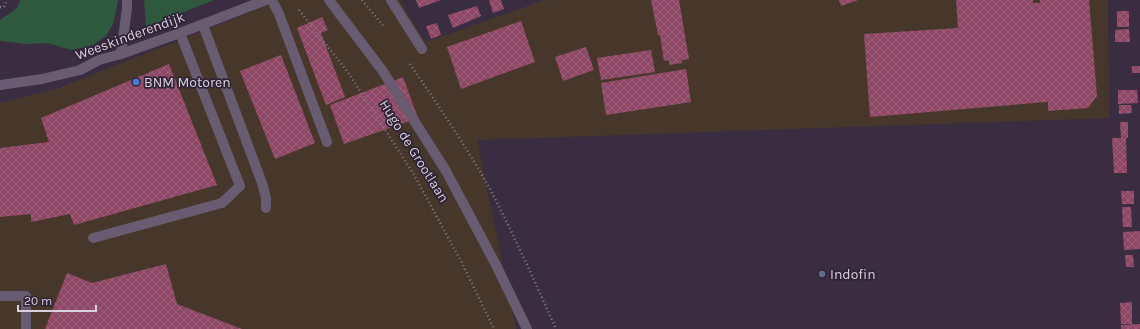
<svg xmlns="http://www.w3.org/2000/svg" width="1140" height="329" viewBox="0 0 1140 329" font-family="Karla,sans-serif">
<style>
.industrial{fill:#47372b}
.grass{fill:#2f593f}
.building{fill:url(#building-cross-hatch)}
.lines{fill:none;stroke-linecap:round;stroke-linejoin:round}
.path{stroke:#84798a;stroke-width:2.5;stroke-dasharray:1 3;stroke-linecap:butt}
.lane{stroke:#695b71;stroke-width:10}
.street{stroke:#695b71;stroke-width:10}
.secondary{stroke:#695b71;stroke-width:10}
.shop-dot{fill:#3f7fe0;stroke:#302337;stroke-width:1.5}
.service-dot{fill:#5c6f8a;stroke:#302337;stroke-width:1.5}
.labels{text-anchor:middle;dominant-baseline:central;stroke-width:3.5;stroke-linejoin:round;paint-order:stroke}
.street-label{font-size:14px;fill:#d9d1de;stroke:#302337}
.poi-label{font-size:14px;fill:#d9d1de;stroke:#302337;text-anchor:start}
</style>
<defs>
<pattern id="building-cross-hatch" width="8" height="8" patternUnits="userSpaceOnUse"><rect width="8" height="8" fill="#8e4764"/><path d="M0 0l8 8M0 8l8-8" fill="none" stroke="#9d607a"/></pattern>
</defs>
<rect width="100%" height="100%" fill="#3a2d41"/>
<path class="industrial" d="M280,0h121l14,26 11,16 119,-42h563l1,118 -632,22 39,189h-516v-226l59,-15 197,-78z"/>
<g class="grass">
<path d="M20,0h98v1l-3,15 -3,10 -6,10 -13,9 -21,5 -25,-7 -20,1 -27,-3v-21l17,-12z"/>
<path d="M144,0h70l-68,27z"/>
</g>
<g class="building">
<path d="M416,0h25l-22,8z"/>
<path d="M489,0h12l3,9 -11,4z"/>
<path d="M651,0h28l10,59 -7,1v3l-13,2v-5l-5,1 -4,-26h-2z"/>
<path d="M839,0h19l-17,6z"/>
<path d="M956,0h77v3h7v-3h49l8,96 -9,12 -40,3v-9h-2l-176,15 -6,-83 94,-6z"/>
<path d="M477,6l4,10 -28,12 -5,-13z"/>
<rect x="1117" y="11" width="12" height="16"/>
<path d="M322,17l6,13 -7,3 24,64 -19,8 -29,-77z"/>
<path d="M521,21l14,41 -74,27 -14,-42z"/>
<path d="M437,23l4,12 -10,4 -5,-13z"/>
<path d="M1129,29l1,13h-15v-12z"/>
<path d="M586,47l8,23 -31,11 -8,-24z"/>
<path d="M651,50l4,22 -54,8 -4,-22z"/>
<path d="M281,55l34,88 -40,16 -35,-88z"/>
<path d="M169,64l48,121 -143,40 -4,-11 -39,8v-8l-31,3v-69l49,-6 -8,-24z"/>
<rect x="1132" y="66" width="8" height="7"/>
<path d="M686,69l5,33 -85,13 -5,-32z"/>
<path d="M403,77l15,41 -74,26 -14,-39z"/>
<path d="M1118,90h19l1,13 -20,1z"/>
<path d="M1119,105h12l1,8 -13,1z"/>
<path d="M1120,122h8v16h-2l1,35h-13l-2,-35h9z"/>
<path d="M1121,191h13v13h-12z"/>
<path d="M1122,207h9l1,20h-9z"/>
<path d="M1140,231v18l-16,1 -1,-18z"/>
<path d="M1125,255h8l1,12h-8z"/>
<path d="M166,264l11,40 65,25h-197l22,-56 25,10z"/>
<path d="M1132,302v22h-11l-1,-21z"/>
<path d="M1140,324v5h-19v-4z"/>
</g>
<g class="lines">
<g class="path">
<path d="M362,0l22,27"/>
<path d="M0,7h4l3,-7"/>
<path d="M299,10l48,61 66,102 49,90 32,66"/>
<path d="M410,64c28,41 56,82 80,125 24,46 45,93 66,140"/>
</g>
<g class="lane">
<path d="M272,0l7,14 48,128"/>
<path d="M391,0l31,49"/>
<path d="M203,25l59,158 4,15v10"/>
<path d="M121,54l6,-46v-8"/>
<path d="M93,238l129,-35 18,-17 -60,-153"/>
<path d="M0,296h26v33"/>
</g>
<path class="street" d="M0,85l42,-6 38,-9 19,-10 22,-6 59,-21 86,-33"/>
<path class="secondary" d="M329,0l53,70 64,101 50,94 31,64"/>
</g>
<circle class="shop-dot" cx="136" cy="82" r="4"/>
<circle class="service-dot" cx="822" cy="274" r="4"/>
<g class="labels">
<g class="street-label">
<text transform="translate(130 36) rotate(-20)">Weeskinderendijk</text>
<text transform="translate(414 151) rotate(58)">Hugo de Grootlaan</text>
</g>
<g class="poi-label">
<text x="144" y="82">BNM Motoren</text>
<text x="830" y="274">Indofin</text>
</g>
</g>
<path d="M18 305v6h78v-6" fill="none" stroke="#d9d1de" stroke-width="2"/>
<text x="24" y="305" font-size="12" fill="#d9d1de" stroke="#302337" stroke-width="3" paint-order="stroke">20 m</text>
</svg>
